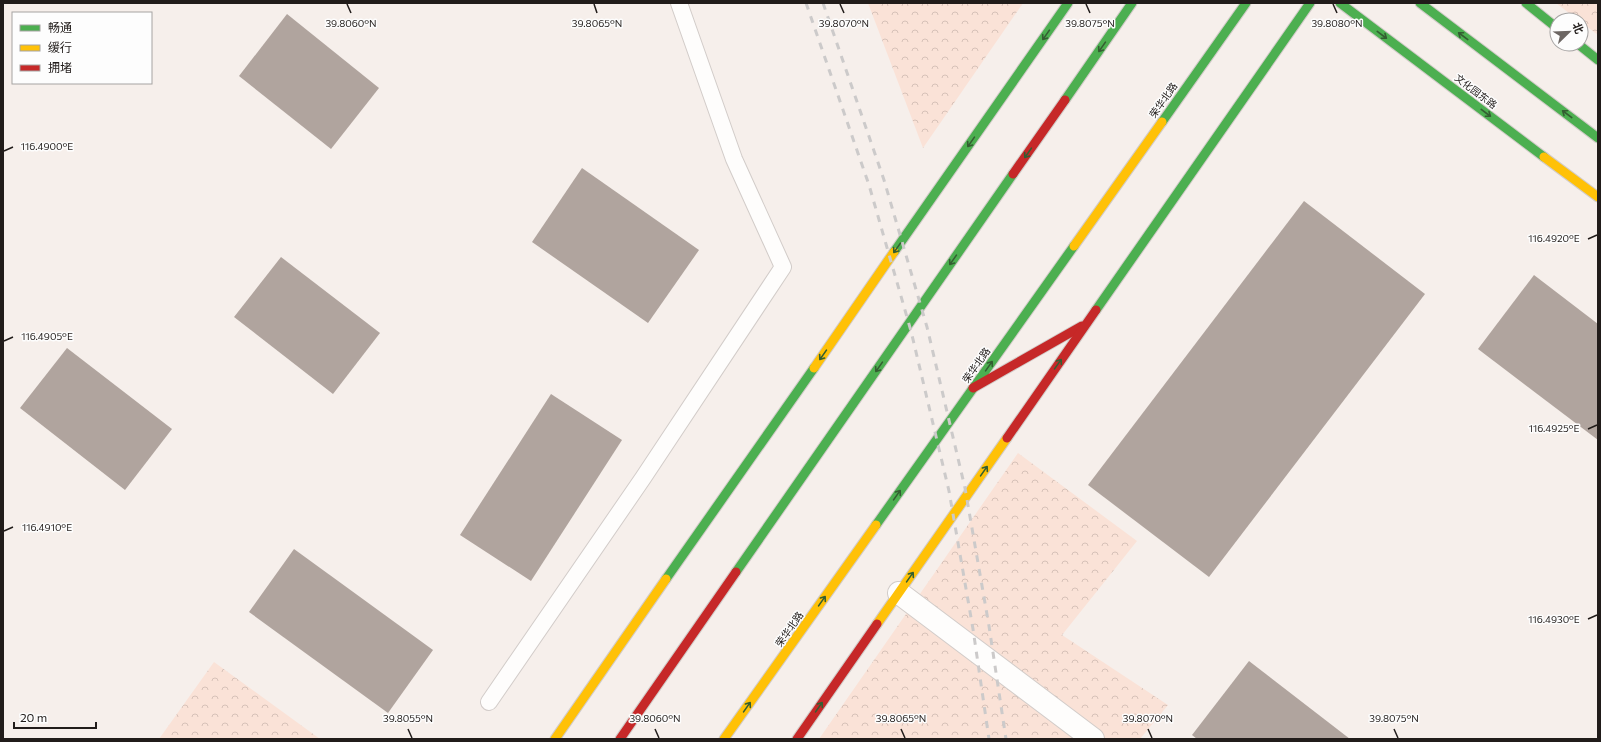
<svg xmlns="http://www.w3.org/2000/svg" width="1601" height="742" viewBox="0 0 1601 742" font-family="Commissioner,'Noto Sans SC',sans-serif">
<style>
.park{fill:url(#park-crowns)}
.building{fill:#b0a49e}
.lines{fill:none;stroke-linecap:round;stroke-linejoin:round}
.lane-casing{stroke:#d2ccc9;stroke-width:18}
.street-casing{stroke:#d2ccc9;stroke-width:24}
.fast-casing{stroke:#d2ccc9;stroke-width:11}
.slow-casing{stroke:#d2ccc9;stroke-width:11}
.jam-casing{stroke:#d2ccc9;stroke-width:11}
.lane{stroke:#fefdfc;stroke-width:16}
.street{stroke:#fefdfc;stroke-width:22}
.fast{stroke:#4caf50;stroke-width:9}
.slow{stroke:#ffc107;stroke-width:9}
.jam{stroke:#c62828;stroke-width:9}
.rail{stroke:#cccaca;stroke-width:3;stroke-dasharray:7 7;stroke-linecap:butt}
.oneway{stroke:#345e32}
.ticks{fill:none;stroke:#211c1a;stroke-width:1.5}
.labels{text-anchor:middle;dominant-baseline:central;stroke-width:3;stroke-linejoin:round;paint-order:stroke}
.street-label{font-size:10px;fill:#211c1a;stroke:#fdfdfd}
.ticks-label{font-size:10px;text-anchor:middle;fill:#211c1a;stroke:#fdfdfd;stroke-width:3;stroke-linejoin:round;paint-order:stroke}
</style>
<defs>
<pattern id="park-crowns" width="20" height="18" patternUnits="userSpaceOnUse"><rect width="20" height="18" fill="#fae2d7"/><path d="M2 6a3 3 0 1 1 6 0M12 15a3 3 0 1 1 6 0" fill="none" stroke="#d6c1b8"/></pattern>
</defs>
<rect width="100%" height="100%" fill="#f6efeb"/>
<g class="park">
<path d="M868,3h155l-100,145z"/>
<path d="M1556,3h42v32l-17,-13v-2h-3z"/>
<path d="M1018,453l119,88 -75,94 106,70 -28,34h-321z"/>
<path d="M214,662l106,77h-161z"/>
</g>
<g class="building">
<path d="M287,14l92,74 -48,61 -92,-73z"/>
<path d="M582,168l117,82 -51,73 -116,-81z"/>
<path d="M1304,201l121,93 -216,283 -121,-92z"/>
<path d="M281,257l99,76 -47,61 -99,-77z"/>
<path d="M1534,275l64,49v116l-120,-91z"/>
<path d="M67,348l105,81 -47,61 -105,-82z"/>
<path d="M551,394l71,46 -91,141 -71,-46z"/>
<path d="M294,549l139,101 -45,63 -139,-101z"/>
<path d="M1249,661l101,78h-153l-5,-4z"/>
</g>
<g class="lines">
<g class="lane-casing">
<path id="lane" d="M489,702l154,-224 140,-211 -49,-108 -55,-156"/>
</g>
<g class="street-casing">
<path id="street" d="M899,593l194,146"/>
</g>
<g class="fast-casing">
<g id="fast">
<path d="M1340,3l204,154"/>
<path d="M1420,3l178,135"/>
<path d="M1526,3l31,25"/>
<path d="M1578,44l20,16"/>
<path d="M1065,100l67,-97"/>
<path d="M1162,122l84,-119"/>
<path d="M894,252l174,-249"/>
<path d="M1096,310l214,-307"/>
<path d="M876,525l198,-279"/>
<path d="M736,572l277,-398"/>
<path d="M666,579l148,-211"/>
</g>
</g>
<g class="slow-casing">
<g id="slow">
<path d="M1544,157l54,40"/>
<path d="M1074,246l88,-124"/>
<path d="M814,368l80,-116"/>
<path d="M877,624l130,-186"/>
<path d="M555,739l111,-160"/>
<path d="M724,739l152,-214"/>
</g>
</g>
<g class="jam-casing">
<g id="jam">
<path d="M1013,174l52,-74"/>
<path d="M973,388l109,-62"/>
<path d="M1007,438l89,-128"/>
<path d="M620,739l116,-167"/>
<path d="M797,739l80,-115"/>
</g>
</g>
<use href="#lane" class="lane"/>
<use href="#street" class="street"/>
<use href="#fast" class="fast"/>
<use href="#slow" class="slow"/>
<use href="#jam" class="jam"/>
<g class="rail">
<path d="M806,3l63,182 42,146 38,160 24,138 16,110"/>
<path d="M823,3l61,177 43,147 38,161 24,138 17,113"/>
</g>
</g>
<defs><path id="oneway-shaft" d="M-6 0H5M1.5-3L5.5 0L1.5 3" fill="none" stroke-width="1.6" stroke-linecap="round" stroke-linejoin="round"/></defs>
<g class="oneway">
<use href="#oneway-shaft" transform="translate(1046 35) rotate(125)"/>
<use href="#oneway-shaft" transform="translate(1382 35) rotate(37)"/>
<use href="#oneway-shaft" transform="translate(1463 36) rotate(-143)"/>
<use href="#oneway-shaft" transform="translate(1102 47) rotate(125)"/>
<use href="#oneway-shaft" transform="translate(1486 113) rotate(37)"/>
<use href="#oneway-shaft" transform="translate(1567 114) rotate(-143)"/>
<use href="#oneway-shaft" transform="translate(971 142) rotate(125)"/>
<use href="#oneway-shaft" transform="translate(1028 153) rotate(125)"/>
<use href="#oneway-shaft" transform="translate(897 248) rotate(125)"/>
<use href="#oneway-shaft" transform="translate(953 260) rotate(125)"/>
<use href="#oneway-shaft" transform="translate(823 355) rotate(125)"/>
<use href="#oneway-shaft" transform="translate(1058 364) rotate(-55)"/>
<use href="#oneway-shaft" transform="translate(989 366) rotate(-55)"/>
<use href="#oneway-shaft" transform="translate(879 367) rotate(125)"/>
<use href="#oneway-shaft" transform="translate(984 471) rotate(-55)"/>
<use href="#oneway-shaft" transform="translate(897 495) rotate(-55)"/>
<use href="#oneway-shaft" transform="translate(910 577) rotate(-55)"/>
<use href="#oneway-shaft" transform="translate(822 601) rotate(-55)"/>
<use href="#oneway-shaft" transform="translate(747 707) rotate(-55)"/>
<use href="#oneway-shaft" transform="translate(819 707) rotate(-55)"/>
</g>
<path class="ticks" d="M347,4l4,9M594,4l3,9M840,4l4,9M1086,4l4,9M1333,4l4,9M4,151l9,-4M1588,239l9,-4M4,341l9,-4M1588,429l9,-4M4,531l9,-4M1588,619l9,-4M408,729l4,9M655,729l4,9M901,729l4,9M1148,729l4,9M1394,729l4,9"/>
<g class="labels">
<g class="street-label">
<text transform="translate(1476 91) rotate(37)">文化园东路</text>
<text transform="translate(1163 100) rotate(-55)">荣华北路</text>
<text transform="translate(976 365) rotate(-55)">荣华北路</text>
<text transform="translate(789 629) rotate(-55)">荣华北路</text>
</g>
</g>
<g class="ticks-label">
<text x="351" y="27">39.8060°N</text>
<text x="597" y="27">39.8065°N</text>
<text x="844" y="27">39.8070°N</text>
<text x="1090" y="27">39.8075°N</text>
<text x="1337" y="27">39.8080°N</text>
<text x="47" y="150">116.4900°E</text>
<text x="1554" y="242">116.4920°E</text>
<text x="47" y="340">116.4905°E</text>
<text x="1554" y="432">116.4925°E</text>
<text x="47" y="531">116.4910°E</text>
<text x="1554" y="623">116.4930°E</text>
<text x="408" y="722">39.8055°N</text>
<text x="655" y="722">39.8060°N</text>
<text x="901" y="722">39.8065°N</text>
<text x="1148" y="722">39.8070°N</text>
<text x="1394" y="722">39.8075°N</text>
</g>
<rect width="1601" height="742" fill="none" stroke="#211c1a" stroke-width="8"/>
<rect x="12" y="12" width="140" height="72" fill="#fdfdfd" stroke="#a5a3a2"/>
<rect x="20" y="25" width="20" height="6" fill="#4caf50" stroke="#a5a3a2"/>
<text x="48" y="32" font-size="12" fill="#211c1a">畅通</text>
<rect x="20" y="45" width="20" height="6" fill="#ffc107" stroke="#a5a3a2"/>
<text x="48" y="52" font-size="12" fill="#211c1a">缓行</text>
<rect x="20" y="65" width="20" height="6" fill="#c62828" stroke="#a5a3a2"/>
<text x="48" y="72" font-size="12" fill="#211c1a">拥堵</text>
<g transform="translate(1569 32) rotate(67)"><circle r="19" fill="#fdfdfd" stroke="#a5a3a2"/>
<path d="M0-3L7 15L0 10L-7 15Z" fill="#6c6663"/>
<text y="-6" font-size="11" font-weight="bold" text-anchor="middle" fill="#211c1a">北</text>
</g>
<path d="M14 722v6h82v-6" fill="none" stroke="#211c1a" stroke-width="2"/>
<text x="20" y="722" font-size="12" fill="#211c1a" stroke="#fdfdfd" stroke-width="3" paint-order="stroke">20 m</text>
</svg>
